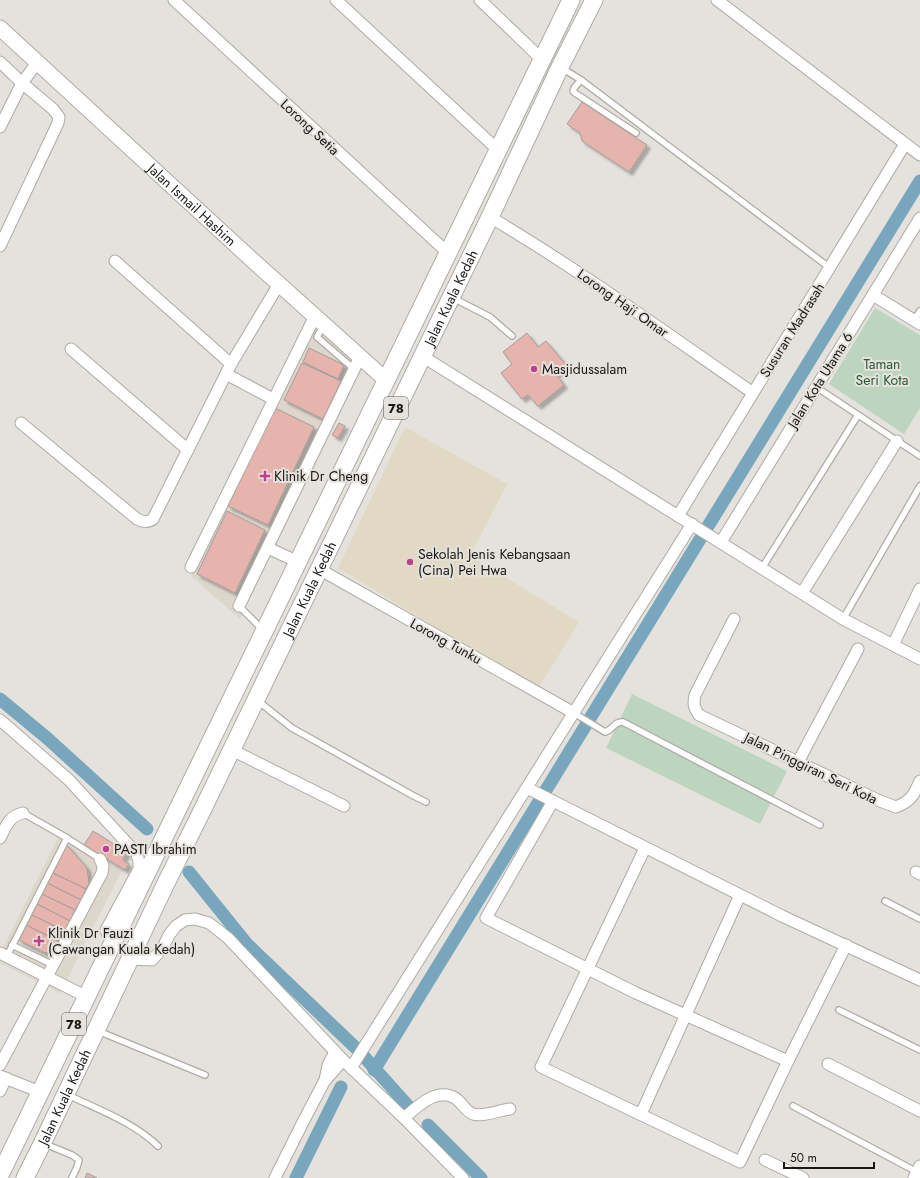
<svg xmlns="http://www.w3.org/2000/svg" width="920" height="1178" viewBox="0 0 920 1178" font-family="Jost,sans-serif">
<style>
.built{fill:#ddd7cb}
.education{fill:#e1d9c3}
.green{fill:#bdd4bf}
.lines{fill:none;stroke-linecap:round;stroke-linejoin:round}
.canal{stroke:#78a6bc;stroke-width:13}
.building{fill:#e6b4ac;stroke:#a39d9c;filter:url(#shadow)}
.lane-casing{stroke:#aeaba6;stroke-width:8}
.street-casing{stroke:#aeaba6;stroke-width:13}
.secondary-casing{stroke:#aeaba6;stroke-width:17}
.primary-casing{stroke:#aeaba6;stroke-width:19}
.lane{stroke:#fff;stroke-width:5.5}
.street{stroke:#fff;stroke-width:11}
.secondary{stroke:#fff;stroke-width:15}
.primary{stroke:#fff;stroke-width:17}
.poi-dot{fill:#c03f89;stroke:#e5e2dd;stroke-width:1.5}
.labels{text-anchor:middle;dominant-baseline:central;stroke-width:4;stroke-linejoin:round;paint-order:stroke}
.shield{fill:#e5e2dd;stroke:#565552;stroke-width:1}
.shield-label{font-size:13px;font-weight:bold;fill:#191816}
.street-label{font-size:14px;fill:#191816;stroke:#e5e2dd}
.park-label{font-size:14px;fill:#265b32;stroke:#e5e2dd}
.poi-label{font-size:14px;fill:#191816;stroke:#e5e2dd;text-anchor:start}
</style>
<defs>
<filter id="shadow"><feDropShadow dx="3.5" dy="3.5" stdDeviation="1" flood-color="#0004"/></filter>
</defs>
<rect width="100%" height="100%" fill="#e5e2dd"/>
<g class="built">
<path d="M319,315l49,42 -128,262 -49,-43z"/>
<path d="M61,832l61,38 -62,123 -60,-30v-10z"/>
</g>
<path class="education" d="M405,427l102,57 -37,72 109,66 -41,67 -200,-121z"/>
<g class="green">
<path d="M875,308l45,27v73l-16,26 -75,-50z"/>
<path d="M632,694l155,77 -27,53 -154,-76z"/>
</g>
<g class="lines">
<g class="canal">
<path d="M0,699l47,39 100,91"/>
<path d="M189,872l58,72 112,107 51,57"/>
<path d="M374,1070l546,-889"/>
<path d="M428,1125l53,53"/>
<path d="M296,1178l45,-91"/>
</g>
</g>
<g class="building">
<path d="M582,102l65,43 -18,27 -47,-31 -2,-8 -13,-9z"/>
<path d="M527,333l11,14 8,-6 21,25 -11,8 8,11 -26,21 -10,-11 -6,4 -21,-26 11,-9 -9,-12z"/>
<path d="M309,348l35,17 -6,14 -35,-17z"/>
<path d="M302,363l39,18 -18,38 -39,-19z"/>
<path d="M275,408l39,19 -46,98 -40,-19z"/>
<path d="M339,423l6,3 -7,12 -6,-3z"/>
<path d="M227,511l38,19 -30,63 -38,-19z"/>
<path d="M93,831l34,21 -4,8 6,4 -4,6 -41,-25z"/>
<path d="M67,845l20,23 2,15 -3,6 -33,-16z"/>
<path d="M53,873l33,16 -5,11 -34,-17z"/>
<path d="M47,883l34,17 -6,10 -33,-16z"/>
<path d="M42,894l33,16 -5,11 -33,-17z"/>
<path d="M37,904l33,17 -5,10 -33,-16z"/>
<path d="M32,915l33,16 -5,11 -34,-17z"/>
<path d="M26,925l34,17 -4,7 -11,4 -26,-13z"/>
<path d="M87,1173l10,5h-12z"/>
</g>
<g class="lines">
<g class="lane-casing">
<g id="lane">
<path d="M562,68l19,12 249,188"/>
<path d="M581,80l-7,8 -1,3 2,2 61,40"/>
<path d="M453,298l37,19 22,19"/>
<path d="M914,320l6,-9"/>
<path d="M323,326l-6,11 37,32"/>
<path d="M816,387l104,69"/>
<path d="M762,568l96,-153"/>
<path d="M239,606l23,23"/>
<path d="M843,619l77,-133"/>
<path d="M258,701l34,27 120,67 14,7"/>
<path d="M574,713l31,19c8,-2 9,-11 18,-10l197,103"/>
<path d="M23,813l44,25 33,21"/>
<path d="M885,901l35,18"/>
<path d="M12,945l41,20"/>
<path d="M7,956l60,-118"/>
<path d="M839,1010l81,40"/>
<path d="M98,1031l107,44"/>
<path d="M68,1095c31,15 65,27 90,51"/>
<path d="M793,1106l124,66"/>
<path d="M45,1144l27,11 7,5 -2,7 -5,11"/>
</g>
</g>
<g class="street-casing">
<g id="street">
<path d="M174,0l274,253"/>
<path d="M336,0l162,150"/>
<path d="M480,0l46,44 16,16"/>
<path d="M717,0l203,155"/>
<path d="M0,62l22,21 31,26 6,8 -1,6 -58,123"/>
<path d="M0,127l22,-44 15,-20"/>
<path d="M490,217c91,54 176,116 263,176"/>
<path d="M115,261l116,103"/>
<path d="M873,295l47,29"/>
<path d="M71,349l117,101"/>
<path d="M422,356l421,263 77,40"/>
<path d="M226,374l47,25"/>
<path d="M21,423l116,96c6,3 10,4 16,0l78,-155 48,-80"/>
<path d="M678,516l227,-372"/>
<path d="M721,542l199,-324"/>
<path d="M268,548l30,14"/>
<path d="M191,567l124,-251"/>
<path d="M319,569l255,144"/>
<path d="M802,593l95,-152"/>
<path d="M239,606l121,-249"/>
<path d="M734,619l-39,76c-2,9 -1,13 4,20l181,86 16,6c15,-6 18,-12 24,-26"/>
<path d="M893,645l27,-56"/>
<path d="M0,720l69,60 68,74 2,8v7l-33,61 2,5 6,3"/>
<path d="M232,750l112,56"/>
<path d="M798,762l60,-113"/>
<path d="M527,788l255,128 138,64"/>
<path d="M553,801l-67,117 150,75 152,68"/>
<path d="M0,838c6,-12 9,-22 23,-25"/>
<path d="M645,848l-104,219 199,95 48,-101 58,-116"/>
<path d="M916,872l4,2"/>
<path d="M0,953l87,44"/>
<path d="M130,959l22,1 10,-11 7,-14 7,-9 9,-6 10,-1 14,4 19,15 115,122 61,58 59,60"/>
<path d="M828,1064l92,47"/>
<path d="M0,1065l102,-192 1,-7 -3,-7"/>
<path d="M351,1068l341,-544"/>
<path d="M0,1076l40,16"/>
<path d="M325,1080l3,-15 7,-13"/>
<path d="M0,1091l6,-13"/>
<path d="M641,1114l99,-219"/>
<path d="M404,1118c13,-11 32,-31 51,-20 7,4 10,13 18,16 9,3 28,-4 37,-5"/>
<path d="M765,1160l38,18"/>
<path d="M275,1178l28,-56 21,-40 19,-22"/>
<path d="M914,1178l6,-12"/>
</g>
</g>
<g class="secondary-casing">
<g id="secondary">
<path id="s1" d="M0,28l250,230 136,122"/>
</g>
</g>
<g class="primary-casing">
<g id="primary">
<path d="M0,1175l571,-1175"/>
<path id="s2" d="M25,1178l17,-34 125,-263 32,-64 291,-600 70,-150 34,-67"/>
</g>
</g>
<use href="#lane" class="lane"/>
<use href="#street" class="street"/>
<use href="#secondary" class="secondary"/>
<use href="#primary" class="primary"/>
</g>
<g class="poi-dot">
<circle cx="534" cy="369" r="4"/>
<path d="M263 470h4v4h4v4h-4v4h-4v-4h-4v-4h4z"/>
<circle cx="410" cy="562" r="4"/>
<circle cx="106" cy="849" r="4"/>
<path d="M37 935h4v4h4v4h-4v4h-4v-4h-4v-4h4z"/>
</g>
<g class="labels">
<g class="shield">
<rect x="384" y="397" width="24" height="22" rx="3"/>
<rect x="62" y="1013" width="24" height="22" rx="3"/>
</g>
<g class="shield-label">
<text x="396" y="408">78</text>
<text x="74" y="1024">78</text>
</g>
<g class="street-label">
<text transform="translate(310 127) rotate(43)">Lorong Setia</text>
<text stroke="none"><textPath href="#s1" startOffset="261">Jalan Ismail Hashim</textPath></text>
<text stroke="none"><textPath href="#s2" startOffset="978">Jalan Kuala Kedah</textPath></text>
<text transform="translate(623 303) rotate(35)">Lorong Haji Omar</text>
<text transform="translate(792 330) rotate(-58)">Susuran Madrasah</text>
<text transform="translate(820 380) rotate(-58)">Jalan Kota Utama 6</text>
<text stroke="none"><textPath href="#s2" startOffset="654">Jalan Kuala Kedah</textPath></text>
<text transform="translate(446 641) rotate(29)">Lorong Tunku</text>
<text transform="translate(811 768) rotate(26)">Jalan Pinggiran Seri Kota</text>
<text stroke="none"><textPath href="#s2" startOffset="90">Jalan Kuala Kedah</textPath></text>
</g>
<g class="park-label">
<text x="882" y="364">Taman<tspan x="882" dy="16">Seri Kota</tspan></text>
</g>
<g class="poi-label">
<text x="542" y="369">Masjidussalam</text>
<text x="274" y="476">Klinik Dr Cheng</text>
<text x="418" y="554">Sekolah Jenis Kebangsaan<tspan x="418" dy="16">(Cina) Pei Hwa</tspan></text>
<text x="114" y="849">PASTI Ibrahim</text>
<text x="48" y="933">Klinik Dr Fauzi<tspan x="48" dy="16">(Cawangan Kuala Kedah)</tspan></text>
</g>
</g>
<path d="M784 1162v6h90v-6" fill="none" stroke="#191816" stroke-width="2"/>
<text x="790" y="1162" font-size="12" fill="#191816" stroke="#e5e2dd" stroke-width="3" paint-order="stroke">50 m</text>
</svg>
